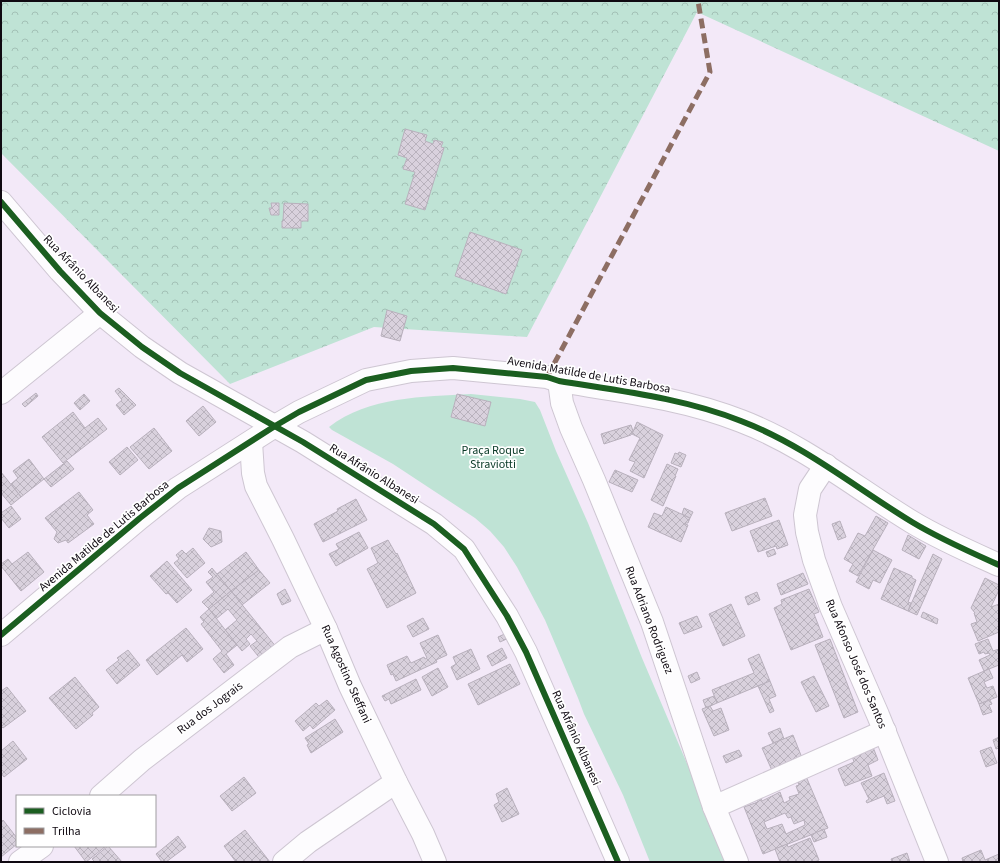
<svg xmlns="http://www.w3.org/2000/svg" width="1000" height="863" viewBox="0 0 1000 863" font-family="'Source Sans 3',sans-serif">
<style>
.forest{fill:url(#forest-crowns)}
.park{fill:#bfe3d5}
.building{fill:url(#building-cross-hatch);stroke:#b8b0bc;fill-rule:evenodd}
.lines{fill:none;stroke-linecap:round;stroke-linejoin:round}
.minor-casing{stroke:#cec6d2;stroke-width:24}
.minor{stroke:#fdfcfe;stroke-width:22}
.quiet{stroke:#8d6e63;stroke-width:5;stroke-dasharray:10 5;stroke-linecap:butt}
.cycleway-casing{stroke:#fff;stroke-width:8}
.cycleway{stroke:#1b5e20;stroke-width:6}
.labels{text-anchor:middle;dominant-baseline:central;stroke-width:3.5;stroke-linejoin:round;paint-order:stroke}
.street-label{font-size:12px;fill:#0f0911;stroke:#fff}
.park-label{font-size:12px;fill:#073825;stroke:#fff}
</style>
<defs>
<pattern id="forest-crowns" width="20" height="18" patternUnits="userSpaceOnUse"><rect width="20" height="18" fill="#bfe3d5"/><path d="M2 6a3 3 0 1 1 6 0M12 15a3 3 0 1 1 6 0" fill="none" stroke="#a3c1b6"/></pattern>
<pattern id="building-cross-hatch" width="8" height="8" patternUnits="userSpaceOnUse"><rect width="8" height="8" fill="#d9d1dd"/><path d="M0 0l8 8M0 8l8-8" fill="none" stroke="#b9b2bd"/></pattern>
</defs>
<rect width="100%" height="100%" fill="#f3e9f8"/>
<path class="forest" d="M1,1h998v150l-302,-139 -170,325 -153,-10 -144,57 -229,-231z"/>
<path class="park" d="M471,394l49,5 15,3 5,8 16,41 32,72 54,135 87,204h-79l-27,-67 -39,-81 -6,-16 -33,-78 -28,-53 -13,-20 -14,-16 -15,-13 -82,-54 -61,-34 -3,-3c40,-31 94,-30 142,-33z"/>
<g class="building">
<path d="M405,129l22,6 -2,6 8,3 1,-4 9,2 -2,5 3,1 -19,62 -20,-6 10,-32 -12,-3 4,-11 -9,-3z"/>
<path d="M271,203h8v12h-8l-2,-7h3z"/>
<path d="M284,203l24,1v17h-7v7h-19v-7h1z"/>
<path d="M470,232l52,18 -16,44 -51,-18z"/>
<path d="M387,310l20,6 -7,25 -19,-5z"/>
<path d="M119,388l17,17 -12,10 -8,-10 6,-5 -7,-9z"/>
<path d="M36,393l2,3 -13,11 -3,-3z"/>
<path d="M84,394l6,7 -10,9 -6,-7z"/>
<path d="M457,394l34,8 -6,24 -34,-9z"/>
<path d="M203,406l13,16 -17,14 -13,-15z"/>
<path d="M73,412l12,16 13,-10 9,11 -44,34 -21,-26z"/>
<path d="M637,422l26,13 -19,43 -14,-7 5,-9 -6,-2 11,-22 -8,-4z"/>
<path d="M631,425l2,6 -2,4 -27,9 -3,-10z"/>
<path d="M154,428l18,23 -23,18 -19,-22z"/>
<path d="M127,447l11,13 -18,15 -11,-13z"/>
<path d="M679,452l7,3 -5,12 -10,-4 4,-10 3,1z"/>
<path d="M29,459l15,20 -23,18 -10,-13 7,-6 -5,-7z"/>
<path d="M67,461l7,8 -23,18 -7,-8z"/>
<path d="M667,464l11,5 -3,7h1l-13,30 -12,-6z"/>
<path d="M615,470l23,10 -6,12 -23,-10z"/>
<path d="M1,472l20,25 -10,8 -10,-12z"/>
<path d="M79,492l14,18 -6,5 7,9 -26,19 -2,-3 -8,3 -4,-4 3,-7 -12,-14z"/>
<path d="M765,498l7,18 -40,15 -7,-18z"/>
<path d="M356,499l11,21 -44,22 -9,-18 24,-13 -1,-2z"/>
<path d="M11,506l10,13 -12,9 -8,-10v-5z"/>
<path d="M666,507l24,11 -2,5h-2l-1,1 3,1 -7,17 -33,-15 6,-14 8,3z"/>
<path d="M684,508l9,4 -3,6 -8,-4z"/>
<path d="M876,516l12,7 -30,53 -9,-5 4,-7 -9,-5 14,-26 7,3z"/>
<path d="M779,520l9,25 -11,4 -1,-3 -18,6 -8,-21z"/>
<path d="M840,521l6,16 -8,3 -6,-16z"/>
<path d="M209,528l12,3 1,11 -11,5 -8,-8z"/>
<path d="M359,532l9,16 -32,18 -7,-12 10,-5 -3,-5z"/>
<path d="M908,535l18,11 -7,13 -17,-9z"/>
<path d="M388,540l8,14 1,-1 19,40 -29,15 -20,-39 11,-6 -7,-15z"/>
<path d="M193,548l12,15 -18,15 -13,-15 5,-4 -3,-4 6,-5 4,4z"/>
<path d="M774,549l2,5 -8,3 -2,-5z"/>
<path d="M873,550l19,10 -12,23 -7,-3 -4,9 -13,-7z"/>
<path d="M28,552l16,20 -23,19 -20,-25v-2l7,-5 4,5z"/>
<path d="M246,552l13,18 -28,21 -14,-17z"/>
<path d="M933,554l9,5 -25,56 -9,-4z"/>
<path d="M167,561l25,29 -15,13 -9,-10 -2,1 -16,-18z"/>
<path d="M212,568l19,23 -22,18 -7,-7 12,-10 -8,-10 7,-5 -5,-5z"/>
<path d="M894,568l18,8v2l4,2 -8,22 3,1 -3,8 -27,-12z"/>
<path d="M259,570l11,13 -28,22 -11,-14z"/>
<path d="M803,573l5,11 -27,11 -4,-11z"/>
<path d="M985,578l14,7v5l-8,17 8,-3v28l-21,9 -7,-17 6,-2 -3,-9h1l-4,-5z"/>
<path d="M285,589l6,12 -9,4 -5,-11z"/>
<path d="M809,589l10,23 -5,2 9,23 -32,13 -17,-42 8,-4 -1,-4z"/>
<path d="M231,591l46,57 -15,13 -12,-15 7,-5 -6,-7 -5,5 4,5 -8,7 -17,-21 12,-10 -9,-11 -12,10 -7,-10z"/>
<path d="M757,592l3,8 -12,5 -3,-8z"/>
<path d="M731,604l14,32 -22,10 -14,-32z"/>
<path d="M209,609l28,36 -11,9 8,11 -10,8 -11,-14 9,-8 -21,-27 3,-2 -4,-5z"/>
<path d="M923,612l15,7 -1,5 -16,-7z"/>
<path d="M697,616l5,11 -18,7 -5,-11z"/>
<path d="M423,618l6,11 -16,8 -6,-11z"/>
<path d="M186,628l17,21 -16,13 -5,-7 -25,20 -11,-15z"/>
<path d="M509,632l2,5 -11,5 -2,-5z"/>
<path d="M438,635l9,20 -11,5 1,2 -41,19 -3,-7 -2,1 -4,-10 20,-9 4,7 13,-6 1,2 2,-1 -7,-15z"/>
<path d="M830,639l28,73 -14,6 -29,-73z"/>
<path d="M988,639l5,12 6,-2v16l-15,6 -5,-11 11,-5 -1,-2 -4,1 -1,-2 -5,2 -4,-10z"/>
<path d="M502,648l5,10 -15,8 -5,-10z"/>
<path d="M471,649l9,20 -23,11 -6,-13 5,-3 -3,-7z"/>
<path d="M128,650l12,15 -23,19 -11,-14 13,-10 -2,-2z"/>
<path d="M759,654l11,27 -53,22 -5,-13 42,-17 -6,-14z"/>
<path d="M510,664l10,20 -42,21 -10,-21z"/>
<path d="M438,668l10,19 -16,9 -10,-19z"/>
<path d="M989,669l4,9 -9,4 3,6 6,-2 4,11 -18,7 -11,-26z"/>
<path d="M697,672l3,7 -9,4 -3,-7z"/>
<path d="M814,676l15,30 -13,6 -15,-30z"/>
<path d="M75,677l24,30 -7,6 1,2 -17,14 -27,-31z"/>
<path d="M416,679l5,11 -30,14 -2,-5 -4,2 -3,-5z"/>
<path d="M770,681l6,15 -7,3 5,12 -4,2 -12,-27z"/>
<path d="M7,687l19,24 -23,17 -2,-2v-35z"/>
<path d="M714,696l3,7 -11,5 -3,-8z"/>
<path d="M327,700l8,10 -22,19 -3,-4 -7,6 -8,-10 21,-18 3,3z"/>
<path d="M990,700l2,4 -3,1 3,7 -9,3 -4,-11z"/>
<path d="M710,706l3,5 8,-3 8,22 -15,6 -12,-27z"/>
<path d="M335,719l8,13 -32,21 -4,-8 2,-1 -4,-6z"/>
<path d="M780,728l4,11 -11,4 -5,-10z"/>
<path d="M793,735l11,28 -30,12 -12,-27z"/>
<path d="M999,737v11l-3,1 -3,-9z"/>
<path d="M13,741l14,18 -23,18 -3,-4v-22z"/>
<path d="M873,747l5,13 -10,5 4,11 -27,10 -7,-17 16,-7 -2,-6z"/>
<path d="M991,747l6,16 -11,4 -6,-16z"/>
<path d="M739,750l3,6 -16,7 -3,-7z"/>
<path d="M884,773l11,28 -8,3 -3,-8 -17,7 -1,-2 3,-2 -8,-16z"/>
<path d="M805,774l23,54 -65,26 -19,-47 14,-5 -3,-7 4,-2 3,8 18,-9 4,11 6,-3 -1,-3 10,-3 -3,-8 3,-1 -3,-7zM785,813l3,5 3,-1 3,7 10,-4 1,5 -19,9 -4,-10 -15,5 -3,-7z"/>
<path d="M244,777l12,16 -24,18 -12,-15z"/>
<path d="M507,788l12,26 -17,8 -8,-17 5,-3 -3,-8z"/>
<path d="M3,820l14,18v6l-16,13v-35z"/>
<path d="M824,829l3,8 -13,5 -3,-7z"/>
<path d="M245,830l25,32h-34l-12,-16z"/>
<path d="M178,836l8,11 -20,15h-4l-6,-8z"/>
<path d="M810,838l9,22 -4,2h-35l-5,-13 12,-5 1,3z"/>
<path d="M74,846h32l-20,16z"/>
<path d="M108,846l14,16h-27l-3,-3z"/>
<path d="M981,850l4,10 14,-6v8h-36l-1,-4z"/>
<path d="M907,853l3,9h-21l3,-1 -1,-2z"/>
</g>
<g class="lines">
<g class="minor-casing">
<g id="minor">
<path d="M1,202l59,69 40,42 42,34 38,26 123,69 131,82 30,25 43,67 19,36 92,210"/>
<path d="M559,381l3,22 9,25 23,52 58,142 62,185 23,55"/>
<path d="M1,393l99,-80"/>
<path d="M251,442l2,31 3,13 27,53 43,90 24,57 46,96 27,52 12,28"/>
<path d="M826,465l-16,24 -5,26 2,17 7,28 17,47 47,108 59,147"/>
<path d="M1,635l139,-117 38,-30 97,-62 24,-14 67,-32 45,-9 42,-3 94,9 12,4c61,10 124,17 182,40 63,24 115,67 171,101 28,17 58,30 87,43"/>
<path d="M101,796l41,-36 148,-113 36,-18"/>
<path d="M714,807l171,-76"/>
<path d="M20,862l22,-16"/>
<path d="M284,862l24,-20 88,-60"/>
</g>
</g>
<use href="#minor" class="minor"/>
<path class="quiet" d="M547,377l163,-305 -12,-71"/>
<g class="cycleway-casing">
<g id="cycleway">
<path d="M1,202l59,69 40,42 42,34 38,26 123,69 131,82 30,25 43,67 19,36 92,210"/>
<path d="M1,635l139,-117 38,-30 97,-62 24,-14 67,-32 45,-9 42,-3 94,9 12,4c61,10 124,17 182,40 63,24 115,67 171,101 28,17 58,30 87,43"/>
</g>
</g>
<use href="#cycleway" class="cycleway"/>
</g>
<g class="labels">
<g class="street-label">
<text transform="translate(81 274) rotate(46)">Rua Afrânio Albanesi</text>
<text transform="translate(589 375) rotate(10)">Avenida Matilde de Lutis Barbosa</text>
<text transform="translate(374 474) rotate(32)">Rua Afrânio Albanesi</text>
<text transform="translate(104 536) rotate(-40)">Avenida Matilde de Lutis Barbosa</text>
<text transform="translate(649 620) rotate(69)">Rua Adriano Rodriguez</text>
<text transform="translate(856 664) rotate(67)">Rua Afonso José dos Santos</text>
<text transform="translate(346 674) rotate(66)">Rua Agostino Steffani</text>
<text transform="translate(210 708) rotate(-37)">Rua dos Jograis</text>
<text transform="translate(576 738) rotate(66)">Rua Afrânio Albanesi</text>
</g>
<g class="park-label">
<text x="493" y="450">Praça Roque<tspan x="493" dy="14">Straviotti</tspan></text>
</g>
</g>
<rect width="1000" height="863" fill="none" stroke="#0f0911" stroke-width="4"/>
<rect x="16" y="795" width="140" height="52" fill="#ffffff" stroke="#9f9da0"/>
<rect x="24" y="808" width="20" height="6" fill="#1b5e20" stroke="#9f9da0"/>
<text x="52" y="815" font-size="12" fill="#0f0911">Ciclovia</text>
<rect x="24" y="828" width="20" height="6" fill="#8d6e63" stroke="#9f9da0"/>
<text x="52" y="835" font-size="12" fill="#0f0911">Trilha</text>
</svg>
